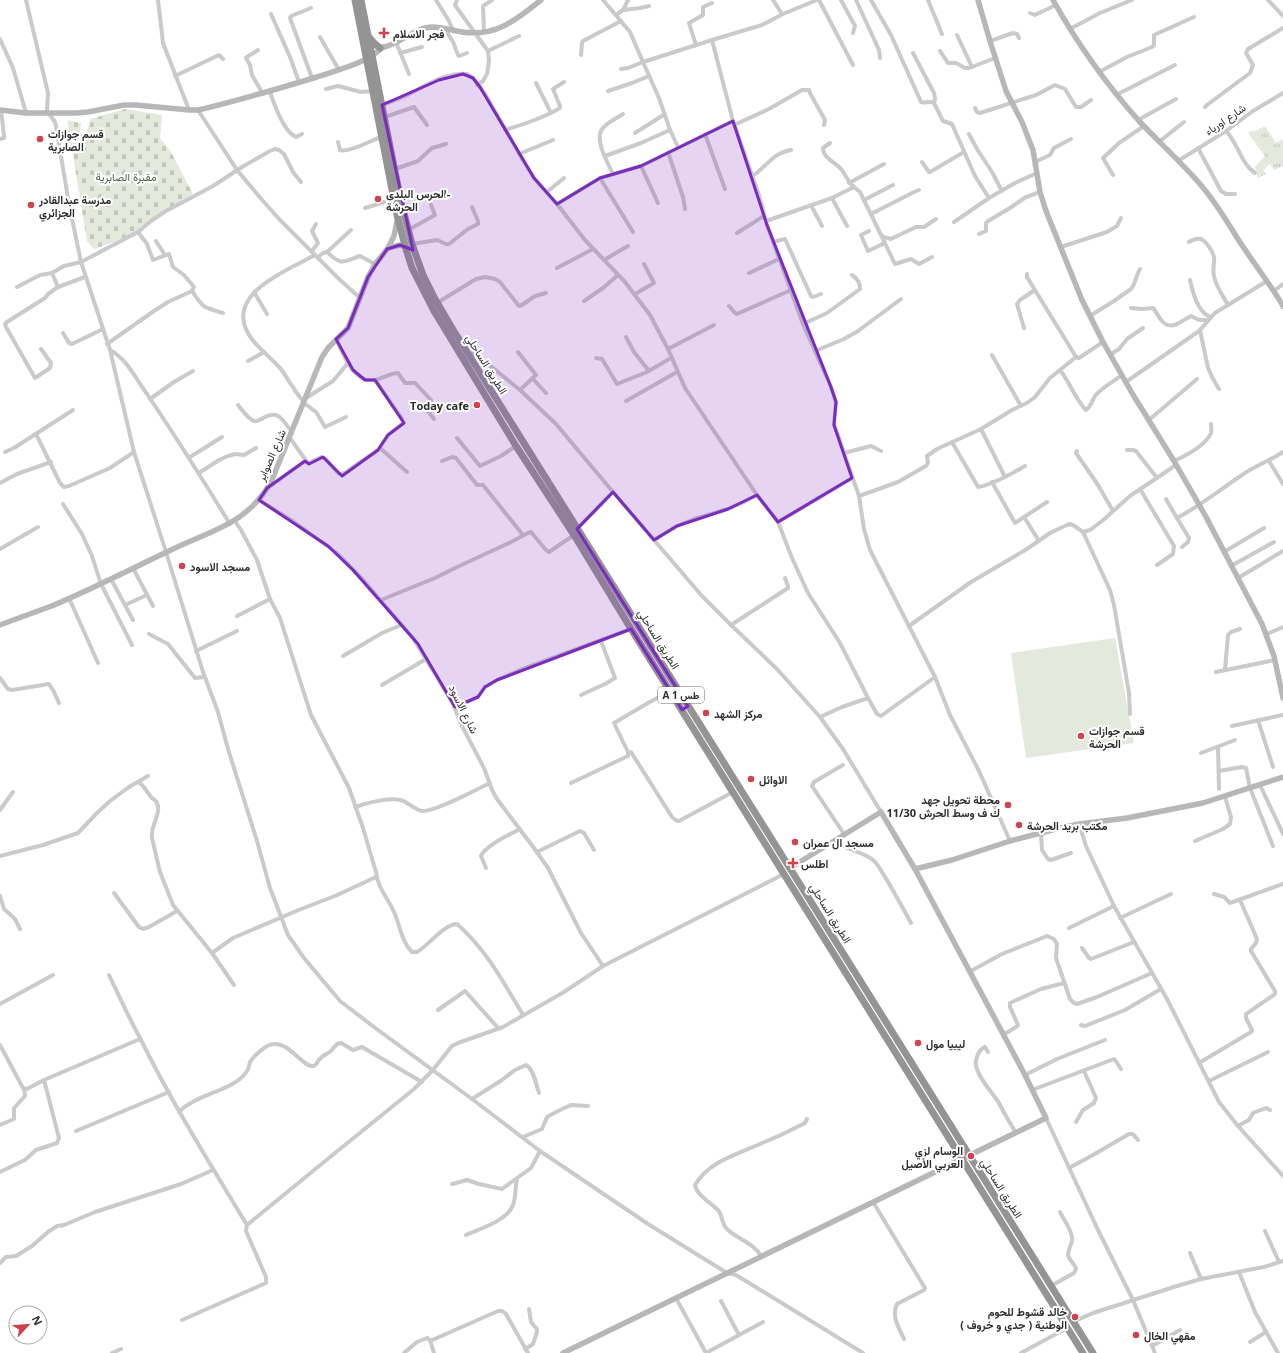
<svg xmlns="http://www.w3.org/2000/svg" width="1283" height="1353" viewBox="0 0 1283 1353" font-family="'Open Sans',Vazirmatn,sans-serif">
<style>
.grass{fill:url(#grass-tufts)}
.cemetery{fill:url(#cemetery-stones)}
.pitch{fill:#e3e9dc}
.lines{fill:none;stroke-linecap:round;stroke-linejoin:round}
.street{stroke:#cacaca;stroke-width:4}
.secondary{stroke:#b7b7b7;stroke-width:5.5}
.highway{stroke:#949494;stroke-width:7}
.marked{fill:#7b2cbf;fill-opacity:0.2;stroke:#7b2cbf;stroke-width:3;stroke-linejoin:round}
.poi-dot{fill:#d0434d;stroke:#fff;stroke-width:1.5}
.labels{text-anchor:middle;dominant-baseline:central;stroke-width:4;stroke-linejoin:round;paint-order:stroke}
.shield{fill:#fff;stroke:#6c6c6c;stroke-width:1}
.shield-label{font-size:10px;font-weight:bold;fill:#2d2d2d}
.poi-label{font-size:11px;font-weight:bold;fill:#2d2d2d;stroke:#fff;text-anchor:start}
.street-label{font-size:11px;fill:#2d2d2d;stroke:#fff}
.park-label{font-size:11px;fill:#506340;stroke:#fff}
</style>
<defs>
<pattern id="grass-tufts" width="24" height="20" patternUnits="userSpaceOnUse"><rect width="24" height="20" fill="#e3e9dc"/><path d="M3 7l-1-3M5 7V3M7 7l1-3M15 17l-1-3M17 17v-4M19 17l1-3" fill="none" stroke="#c3c8bd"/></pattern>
<pattern id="cemetery-stones" width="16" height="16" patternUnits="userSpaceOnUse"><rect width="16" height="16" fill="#e3e9dc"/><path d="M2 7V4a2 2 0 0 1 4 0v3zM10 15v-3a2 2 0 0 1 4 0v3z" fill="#c3c8bd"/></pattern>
</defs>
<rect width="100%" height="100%" fill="#fff"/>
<path class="grass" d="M1265,126l11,17 7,-4v27l-9,4 -4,-6 -7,6 3,4 -8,4 -3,-11 10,-11 -15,-20 -2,-4 10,-2z"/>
<g class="cemetery">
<path d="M125,109l37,6 -2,23 11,14 22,42 -44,26 -15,15 -40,14 -7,-8 -16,-98 14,-1 5,-23z"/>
<path d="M68,120l13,3 -2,15h-10z"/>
</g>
<path class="pitch" d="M1115,638l19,105 -108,15 -15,-105z"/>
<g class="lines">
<g class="street">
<path d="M26,0l22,93 -1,18 8,11 1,4 13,78 12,58 29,88 24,102 32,100 37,120 15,40 10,37 29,92 13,47 18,47 16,23 36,43 34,26 98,72 68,52 108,73 79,49 9,2 127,78"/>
<path d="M158,0l5,43 26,67"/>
<path d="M436,0l13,21 4,10"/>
<path d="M457,0l-2,5 2,3 31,43 1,10 -2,13 -4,7 -6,4"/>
<path d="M603,0l27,32 13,30 -15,6 -7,1"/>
<path d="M773,0l9,14"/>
<path d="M817,0l-34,14 -21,11 -50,15 21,81 26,74 8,30 36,99 28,63 5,15 -2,22 25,72 5,33 6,21 65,127 15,38 29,56 31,70"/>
<path d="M819,0l34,65"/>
<path d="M841,0l14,26 -2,7"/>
<path d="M856,0l23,50 1,8"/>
<path d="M871,0l20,35 30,67c4,2 9,-2 13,1l9,18 9,3 23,52 14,22 26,-15 22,-10"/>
<path d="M928,0l14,34"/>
<path d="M1268,0l15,16"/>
<path d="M311,8l-20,8 -1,2 22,60"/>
<path d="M623,10l17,-2 9,-2"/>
<path d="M1030,13l5,2 21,-10"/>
<path d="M271,14l19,43 9,25"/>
<path d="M616,15l7,-5 5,-10"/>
<path d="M1070,29l30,-16 32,-13"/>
<path d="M448,30v4l5,8 5,13 1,1 8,-3"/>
<path d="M484,32l-1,-26 9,-6"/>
<path d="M957,35l15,32"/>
<path d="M320,37l19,33"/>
<path d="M0,39l13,29 13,45"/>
<path d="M990,41l23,-8 4,1 2,4"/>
<path d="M396,42l13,32"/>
<path d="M696,45l-7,-22 14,-8v-8l9,-4"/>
<path d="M258,50l-11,7 -1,1 4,7 2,10 11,19"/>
<path d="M488,51l31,-15"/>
<path d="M940,51l8,12h8l9,5h4l26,-10"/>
<path d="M400,53l22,-6"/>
<path d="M913,53l21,40 1,6 -1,4"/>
<path d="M581,55l1,-12 1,-2 38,-20"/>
<path d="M1099,72l28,-15 25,-10 2,-2v-10l40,-18"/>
<path d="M175,76l44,-21 4,4"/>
<path d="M536,83l15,30"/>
<path d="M326,89l12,-3 23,6 11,-1"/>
<path d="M608,91l24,-8 17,-7"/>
<path d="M270,92c4,12 14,40 26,45l6,-3"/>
<path d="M1116,95l59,-30"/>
<path d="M382,105c7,-3 14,-5 21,-8 20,-9 41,-25 64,-23l6,4 12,16 39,68 10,16 23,26"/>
<path d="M1205,107l2,-2 43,-32 3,-8 -7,-12 2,-4 35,-21"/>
<path d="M975,108l2,4 3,1 56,-18 19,-10 10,4 11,18h5l10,-7"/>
<path d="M198,110l39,60 26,31 17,19 58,58 22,20"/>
<path d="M385,117l29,-10 13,18"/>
<path d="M1138,120l38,-21"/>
<path d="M734,125l35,-16 33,-19h7l1,3 15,27 -1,5"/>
<path d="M505,130c19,-6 38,-12 55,-22v-2l-7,-17 11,-7"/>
<path d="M1226,131c12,12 15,33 29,42"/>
<path d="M635,133l30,-19"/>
<path d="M705,134l20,55"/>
<path d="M969,134l8,15 15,23 10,19"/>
<path d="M0,139l4,-1v-2l-3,-26"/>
<path d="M1160,141l24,-19"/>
<path d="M338,142l2,8c9,3 32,-10 41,-13"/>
<path d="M830,143l-7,5c0,10 12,14 18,21 5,6 7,13 13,18"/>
<path d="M678,147l-8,-17 -11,-32 -16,-36 69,-22"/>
<path d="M1198,148l23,43 5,3h9"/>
<path d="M668,152l15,45 2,12"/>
<path d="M519,154l34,-14"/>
<path d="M605,156l36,-13 29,-13"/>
<path d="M1178,161l48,-30 27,-20 30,-18"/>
<path d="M922,162l7,10h1l34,-20"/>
<path d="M1035,162l15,-7 4,-7 17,-9"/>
<path d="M641,166l17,37"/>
<path d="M395,169l23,-8 14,-13 14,-4"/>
<path d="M613,174c-5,-11 -20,-36 -10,-46 5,-6 14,-10 20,-14"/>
<path d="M1113,175l-10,-17 16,-15 25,-17"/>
<path d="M752,176c15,-9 20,-23 39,-26"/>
<path d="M600,178l33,54"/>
<path d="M849,183l35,-19"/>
<path d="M547,192l17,-14"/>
<path d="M832,198l15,28"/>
<path d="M864,200l29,-15"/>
<path d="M811,205l11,21"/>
<path d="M365,208l29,-9"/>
<path d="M871,214l43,-22 5,-2"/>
<path d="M766,221l66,-23 22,-11 6,5 21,43 3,2 7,2 25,-12h8l12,-8"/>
<path d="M954,222l35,-24"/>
<path d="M408,230l27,-15 -4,-10"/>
<path d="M869,231l-8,4 7,16 17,-8"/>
<path d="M138,232l9,12 6,16 16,-6 4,13 11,8 10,12 -2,4c12,18 11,16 31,22"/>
<path d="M737,233l27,-17"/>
<path d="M979,234l7,-3v-8l2,-2 22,-13 16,-11 14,-5"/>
<path d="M881,235l14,29 16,-5 8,5 13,-7"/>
<path d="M156,241l9,14"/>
<path d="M773,242l12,-3 26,57 2,1 8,-3"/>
<path d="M1189,242c3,-2 8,-4 12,-3 6,3 12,13 13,18 1,6 -2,13 0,19 2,11 9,20 14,29"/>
<path d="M412,244l25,-4 9,4h3l19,-15 10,-5v-3l-6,-14"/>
<path d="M1061,247l46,-15 10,-6 4,-8"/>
<path d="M312,251l6,-8 -6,-12 4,-7"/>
<path d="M327,252l24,-22"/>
<path d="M318,257l5,-4 4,-1c15,14 15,10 33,4l15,8"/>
<path d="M604,260l24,-14"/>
<path d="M557,268l36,-19"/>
<path d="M749,273l30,-14"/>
<path d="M1027,274v3l49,80 3,1 24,-16"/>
<path d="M85,277l-27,10 -6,-14 12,-7 17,-4 57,-30 13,-11 15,-10 47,-25 29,-19 28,-16 5,-2 4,1 5,4 9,18 8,10"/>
<path d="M1190,280c3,13 7,31 20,37"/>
<path d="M17,287l23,-12 12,-2"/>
<path d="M1274,291l9,-7"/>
<path d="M254,292l13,22"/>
<path d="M635,294l19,-11 -10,-19"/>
<path d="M584,301l19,-13 15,-13"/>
<path d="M437,303l39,-24 9,-2 10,2 5,3 19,24 3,-1 13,-9 11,-3"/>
<path d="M729,306l6,7 2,1 54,-24"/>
<path d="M1131,308l11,1 11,-1c4,4 5,9 9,13 10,11 20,-1 29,-5l8,4h8"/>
<path d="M1090,316l24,-15 17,-12c5,-6 5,-14 9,-20"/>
<path d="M803,324l24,-11 33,-24c0,-6 -3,-11 -8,-14"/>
<path d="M1024,328l-7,-24 3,-4 15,-10"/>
<path d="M1200,330l8,38 4,9 7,12"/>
<path d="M63,333l6,10 3,1 31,-15"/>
<path d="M626,337l8,15 15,19"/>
<path d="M336,339c7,15 18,45 38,41 8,-1 16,-7 24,-7l7,10h10l16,17v2l-4,8 7,9"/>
<path d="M107,344l47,-33 14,-9 24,-11"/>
<path d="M41,349l10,14 -1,5 -15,10 -29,-51 -1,-3 2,-2 38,-24 3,-4 10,-7"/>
<path d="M668,349l46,-24"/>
<path d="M110,350c17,9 26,29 37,44 29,43 56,86 83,130"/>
<path d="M815,351l29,-12 14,-8 43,-32"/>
<path d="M518,352l18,23 -16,15"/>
<path d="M468,353l6,1 8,5 38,31 36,34 57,68"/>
<path d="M992,355l29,51"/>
<path d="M1110,355l9,-6 8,-10 16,-11"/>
<path d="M596,358l6,1 15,25 30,-12 24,-14"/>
<path d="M248,361l16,-9"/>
<path d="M1060,370c9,11 17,32 26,40 5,-4 6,-9 9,-14 7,-9 18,-14 27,-21"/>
<path d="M533,379l13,14"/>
<path d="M1126,382l73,-51 16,-18 52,-32"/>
<path d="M306,398l27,-17 15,-18"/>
<path d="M150,399l24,-17 19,-11"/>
<path d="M626,401l51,-29"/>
<path d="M304,402c-4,-5 -8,-9 -11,-15 -5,-6 -8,-14 -14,-20 -10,-12 -24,-20 -31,-34 -23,-40 42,-64 67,-78"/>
<path d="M304,403l12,9 9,15 21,-10"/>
<path d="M238,405c4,5 10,14 16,16 3,1 6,-1 9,-3 16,-9 19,2 29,14"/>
<path d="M1149,420l48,-41"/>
<path d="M981,429l24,48"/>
<path d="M36,434l24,49 4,4 5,-1 41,-18 24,-16"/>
<path d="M290,438l17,24 2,1 12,-6 5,2 12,14 3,1 5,-2 32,-22 10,-15 15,-12 -1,-4 -27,-39"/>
<path d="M457,438l23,28 21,-10 15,-10"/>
<path d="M952,442l26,45c14,-2 35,-14 47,-21"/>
<path d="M380,448l27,24"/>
<path d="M1127,450h6l3,1 21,27"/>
<path d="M1077,451l-1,2 22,32 15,26"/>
<path d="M5,452l9,-4 59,-38"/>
<path d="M844,453l27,-7 10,5"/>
<path d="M190,457l32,-20"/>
<path d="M442,461l10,-4 4,1 21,27h6l40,50"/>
<path d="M1174,461c11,-5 32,-16 37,-28 1,-3 0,-6 0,-9"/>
<path d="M1269,461l14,23"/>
<path d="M199,473l20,-13 9,-4 7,-2 9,1 12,-7"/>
<path d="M992,482l23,41 32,-21"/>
<path d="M0,483l17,-9 34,-12"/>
<path d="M268,488l37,-27"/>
<path d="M1140,489l34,57 -1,8 -16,11"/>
<path d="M757,495l21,27 14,36 16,35 32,50 28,55 -26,9 -22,10"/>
<path d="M859,496l39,-14 28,-16 2,-3 -1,-7 10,-7 44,-20 31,-19 15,-7 8,-6 15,-19 26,-21"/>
<path d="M1166,499l11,19c25,-13 45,-30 68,-45 12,-8 26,-13 38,-21"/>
<path d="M259,500l35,22 44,32 25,26 50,58 39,64 9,22 23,44 8,22 5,9 37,49 14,20 33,65 22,33"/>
<path d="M63,504l19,30 10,22 9,28 31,61"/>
<path d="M1024,517l15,24"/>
<path d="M1177,518l12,20 -1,4 -6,5"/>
<path d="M235,521l6,9 16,30 13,39 10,19 31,97 38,73 14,40 13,44c1,15 12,26 18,40 6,13 7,29 18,40h5c11,-6 27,-28 40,-28 28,24 47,59 66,91"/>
<path d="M778,522l74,-44"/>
<path d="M577,529l36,-37 41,48 23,-14 17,-7 34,-10 16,-7 13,-7 -72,-107 -17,-39 -18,-34 -25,-33 -40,-42 -28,-36 43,-26 41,-12 92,-45"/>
<path d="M1083,532l27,58 4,15 15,88 1,21"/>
<path d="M654,540l48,56 29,29 46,44 43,48 23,32 38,63"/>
<path d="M0,549l38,-22"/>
<path d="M1224,552l40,-24"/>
<path d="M1231,566l43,-24"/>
<path d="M133,568l20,38"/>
<path d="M1238,578l45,-27"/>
<path d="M111,579l22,41"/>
<path d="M69,598l29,65"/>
<path d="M381,600l54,-22 20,-10 54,-25 19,-10 3,-1 15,18 3,2 25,-17"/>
<path d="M125,605l22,-10"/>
<path d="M237,616l33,-17"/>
<path d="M731,625l57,-37v-2l-3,-8"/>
<path d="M909,626l62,-44 56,-33 23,-16 17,-8 3,-1 3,1 10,7 7,-2 12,-9 28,-25 46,-31"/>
<path d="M149,634l19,10 27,34 9,-1"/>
<path d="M1267,634l16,-7"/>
<path d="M196,651l41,-20"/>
<path d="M343,656l39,-23 19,-8"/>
<path d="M1225,670l3,-35 3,-3 9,-3"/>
<path d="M1216,672l59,-12"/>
<path d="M0,678l8,11 4,1 37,-6 4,6 6,13"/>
<path d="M382,685l44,-26"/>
<path d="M581,695l24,-11 10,-6 -14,-37"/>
<path d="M868,698l9,16 4,2 54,-39"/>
<path d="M455,707l23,-10 7,-10 12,-7 23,-10 111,-41"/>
<path d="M1258,720l15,47"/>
<path d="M1232,726l51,-11"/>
<path d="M1218,747l1,42"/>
<path d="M631,752l41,65 5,4h2l54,-29"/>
<path d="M1201,753l34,-13"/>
<path d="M843,765l-29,17 -2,4 32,48"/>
<path d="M1219,771l23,-4 4,1 4,20 23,58"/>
<path d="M138,782c6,3 8,9 13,15 2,2 5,3 6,6 5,10 -7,23 -5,35l8,34 13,33 39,48 21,-15 68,-29 34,-13 41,-19"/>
<path d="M571,783l57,-27v-4l-14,-29 34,-20 22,-12"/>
<path d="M1260,785l23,49"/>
<path d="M355,807c11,-4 38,-11 48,-6 6,2 12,9 19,10 13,1 53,-21 68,-28"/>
<path d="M0,810l13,-18"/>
<path d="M1079,824l7,22 28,60 53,93 52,103 19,24 45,50"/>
<path d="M1041,833l1,17 6,9 3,1 20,-7"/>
<path d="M836,839c6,11 27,12 37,21 6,5 9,13 14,20 8,14 16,28 24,43"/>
<path d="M1195,841l28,-12 7,-5 1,-7 -6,-20"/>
<path d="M537,852l43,-21 4,2 10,17"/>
<path d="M0,856l43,-11 35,-12 18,-19 14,-13 19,-14 19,-11"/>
<path d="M486,868l-5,-12c4,-10 29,-22 39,-27"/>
<path d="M114,893l25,34 4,2 6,-2 28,-16"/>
<path d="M1214,894l10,3 6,6 53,-19"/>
<path d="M0,896l4,13 11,10 5,10"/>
<path d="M1120,918l51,-24"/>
<path d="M1069,928l45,-22"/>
<path d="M1082,948l7,10 2,1 43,-17"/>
<path d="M212,953l22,32"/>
<path d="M969,972l33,-18 45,-18 7,3 3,5 -1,14 14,41 4,4 3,1 20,-7 55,-24"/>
<path d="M109,975c10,21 20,43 31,63 32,65 70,126 107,187"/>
<path d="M0,1004l53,-29"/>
<path d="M438,1010l27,-19 34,38"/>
<path d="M1081,1025l4,1 40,-16 36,-21"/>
<path d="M1003,1035l13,-8 2,-2 -8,-18v-4l31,-14 23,-6"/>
<path d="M0,1045l23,43 4,1 17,-9 15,58 -2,5 -21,7 -11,10 -25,12"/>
<path d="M988,1052l-3,-5c-6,2 -10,12 -9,18 2,13 16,27 23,38 5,10 11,20 17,30"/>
<path d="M1199,1063l52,-31 1,-2 -6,-12v-4l29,-20v-3l-24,-40v-2l5,-6 1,-4 -17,-39"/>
<path d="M1025,1075l32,-16 48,-19"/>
<path d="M44,1080l96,-41"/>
<path d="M1209,1081l59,-29"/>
<path d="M1032,1090l82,-31 1,1 6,9"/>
<path d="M472,1099l30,-19 13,-10 11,-5c8,4 10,20 13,28"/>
<path d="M179,1112c18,-19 56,-21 68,-41 2,-2 2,-6 3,-9 4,-6 16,-18 24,-18 16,-1 30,24 39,22 3,0 4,-4 6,-6 3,-4 8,-6 12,-9 2,-3 4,-5 6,-7l4,-1 12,7 9,-3 60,35"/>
<path d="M1046,1118l52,112 35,70 22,53"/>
<path d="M1076,1122l7,-12 11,-7 2,-5 -12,-27"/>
<path d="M0,1125l14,-6v-11l11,-12 -1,-7"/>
<path d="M1238,1126l11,-6 4,-7 13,-5 4,2"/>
<path d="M76,1131l93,-39"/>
<path d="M523,1137l19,-8 5,-12 13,-7 11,-5 17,1"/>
<path d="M1069,1168l24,-13 36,-21h4l5,6"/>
<path d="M452,1184l15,-4 12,4 23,5 29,-21 9,-17"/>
<path d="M873,1202l52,86 -1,2 -27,14c-6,12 2,24 7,35"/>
<path d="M1265,1231l14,31"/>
<path d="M466,1235c15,-7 41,-14 47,-30 3,-8 2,-17 4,-26"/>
<path d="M1190,1253l11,26"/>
<path d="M761,1256c-7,-13 -24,-17 -34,-27 -6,-5 -4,-14 -9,-19 -8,-8 -21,-14 -23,-25 13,-23 42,-31 65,-41 15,-6 30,-13 45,-21l2,-4"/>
<path d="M0,1263l6,-6 10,-1 16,-10 16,-14 9,-6 7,-1 31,-13 86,-28 32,-14"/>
<path d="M1239,1272l16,40 23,41"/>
<path d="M1051,1286l23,-13 2,-4c-1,-5 -7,-9 -8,-14 0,-5 4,-11 4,-16 0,-10 -8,-18 -12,-27"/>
<path d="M676,1298l30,55"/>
<path d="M721,1301l18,34"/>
<path d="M182,1320l84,-37v-6l-20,-46 1,-6 77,-63 90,-73 18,-18 20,-25 6,-3 45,-16 61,-35 39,-26 181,-92"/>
<path d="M1073,1322l20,-9 84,-27 24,-7 63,-12 19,-6"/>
<path d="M430,1341l68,-30h4l4,3 22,39"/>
<path d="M1250,1342l16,-10"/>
<path d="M1152,1346l28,-16"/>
<path d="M525,1349l8,-5 4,-12v-3l-6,-7 -2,-13"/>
<path d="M112,1353l9,-4"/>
<path d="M404,1353l13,-11 10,-4 3,2 4,13"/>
<path d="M706,1353l57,-31"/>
<path d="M1021,1353l46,-25"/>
</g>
<g class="secondary">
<path d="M978,0l12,41 16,50 16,31 11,28 7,42 6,19 36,89 21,42 29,51 42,68 31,54 57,109 12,32 9,42"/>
<path d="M1053,0c24,43 53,84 86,121 20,21 42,41 61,63 14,16 25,34 36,52 15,24 33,46 47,70"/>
<path d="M380,48c16,-2 30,-16 45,-20 12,-3 25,2 37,4 34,5 54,-12 79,-32"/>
<path d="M0,110l26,3h50l12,-1 36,-7h12l53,5h9c40,-9 79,-21 119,-33 23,-8 48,-13 66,-30"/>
<path d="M388,248l12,-3 5,2"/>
<path d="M0,625c18,-7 36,-13 54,-20 40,-17 79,-37 119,-56 39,-19 74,-25 98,-67l51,-125 6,-9 20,-20 20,-51 7,-13 13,-16 6,-12 3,-15"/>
<path d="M915,869l37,-9 58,-19 50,-13 19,-4 48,-6 76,-15 80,-26"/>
<path d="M563,1353l483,-235 -21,-43 -110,-206 -34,-57 -91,56"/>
</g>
<g class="highway">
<path d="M355,0l42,215 9,34 6,19 22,43 82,135 58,89 57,94 452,724"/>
<path d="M361,0l40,202 11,42 11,31 12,24 17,29 641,1025"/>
<path d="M369,37l5,6 6,5"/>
</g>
</g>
<path class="marked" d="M463,74l10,4 7,9 54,91 23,26 43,-26 41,-12 92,-45 34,104 64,162 5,15 -2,23 18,53 -74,44 -21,-27 -29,14 -51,17 -23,14 -41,-48 -36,37 111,177 -6,4 -51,-81 -134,51 -12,7 -7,10 -23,10 -37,-63 -65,-74 -25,-24 -69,-46 8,-12 38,-27 4,3 14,-7 19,19 36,-26 10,-15 16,-12 -29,-43h-10l-12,-10 -17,-31 12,-11 20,-51 19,-28 13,-4 13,5 -31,-145 57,-25z"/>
<g class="poi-dot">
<path d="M382 27h4v4h4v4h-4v4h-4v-4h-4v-4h4z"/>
<circle cx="40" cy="139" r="4"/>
<circle cx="378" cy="199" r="4"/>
<circle cx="31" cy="205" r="4"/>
<circle cx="477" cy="405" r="4"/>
<circle cx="182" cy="566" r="4"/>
<circle cx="706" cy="713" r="4"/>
<circle cx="1081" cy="736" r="4"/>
<circle cx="751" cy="779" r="4"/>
<circle cx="1008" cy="805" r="4"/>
<circle cx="1019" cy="825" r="4"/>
<circle cx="795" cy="842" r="4"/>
<path d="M791 857h4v4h4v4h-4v4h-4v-4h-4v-4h4z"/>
<circle cx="918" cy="1043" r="4"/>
<circle cx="971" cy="1156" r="4"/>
<circle cx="1075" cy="1317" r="4"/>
<circle cx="1136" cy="1335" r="4"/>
</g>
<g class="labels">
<rect class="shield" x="658" y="687" width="46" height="16" rx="3"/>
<g class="shield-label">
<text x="681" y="695">A 1 طس</text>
</g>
<g class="poi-label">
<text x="393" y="33">فجر الاسلام</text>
<text x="48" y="133">قسم جوازات<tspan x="48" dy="13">الصابرية</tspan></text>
<text x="386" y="193">الحرس البلدي-<tspan x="386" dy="13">الحرشة</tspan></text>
<text x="39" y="199">مدرسة عبدالقادر<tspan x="39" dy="13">الجزائري</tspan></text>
<text x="469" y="405" text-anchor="end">Today cafe</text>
<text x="190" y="566">مسجد الاسود</text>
<text x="714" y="713">مركز الشهد</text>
<text x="1089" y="730">قسم جوازات<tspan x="1089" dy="13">الحرشة</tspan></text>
<text x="759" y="779">الاوائل</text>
<text x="1000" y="799" text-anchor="end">محطة تحويل جهد<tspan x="1000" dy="13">11/30 ك ف وسط الحرش</tspan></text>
<text x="1027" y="825">مكتب بريد الحرشة</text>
<text x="803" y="842">مسجد ال عمران</text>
<text x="801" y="863">اطلس</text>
<text x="926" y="1043">ليبيا مول</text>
<text x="963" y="1150" text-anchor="end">الوسام لزي<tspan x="963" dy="13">العربي الأصيل</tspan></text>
<text x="1067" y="1311" text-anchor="end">خالد قشوط للحوم<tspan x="1067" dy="13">الوطنية ( جدي و خروف )</tspan></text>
<text x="1144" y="1335">مقهي الخال</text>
</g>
<g class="street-label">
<text transform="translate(1225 119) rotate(-34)">شارع اورباء</text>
<text transform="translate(487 364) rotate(58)">الطريق الساحلي</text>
<text transform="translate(271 455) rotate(-66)">شارع الصوابر</text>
<text transform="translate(659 639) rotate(58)">الطريق الساحلي</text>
<text transform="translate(464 709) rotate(64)">شارع الاسود</text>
<text transform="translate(831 913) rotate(58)">الطريق الساحلي</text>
<text transform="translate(1002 1188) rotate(58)">الطريق الساحلي</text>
</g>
<g class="park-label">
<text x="126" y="176">مقبرة الصابرية</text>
</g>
</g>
<g transform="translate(28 1325) rotate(64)"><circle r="19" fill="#ffffff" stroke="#ababab"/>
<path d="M0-3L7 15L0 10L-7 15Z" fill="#d0434d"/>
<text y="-6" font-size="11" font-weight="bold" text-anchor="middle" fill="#2d2d2d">N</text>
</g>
</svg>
